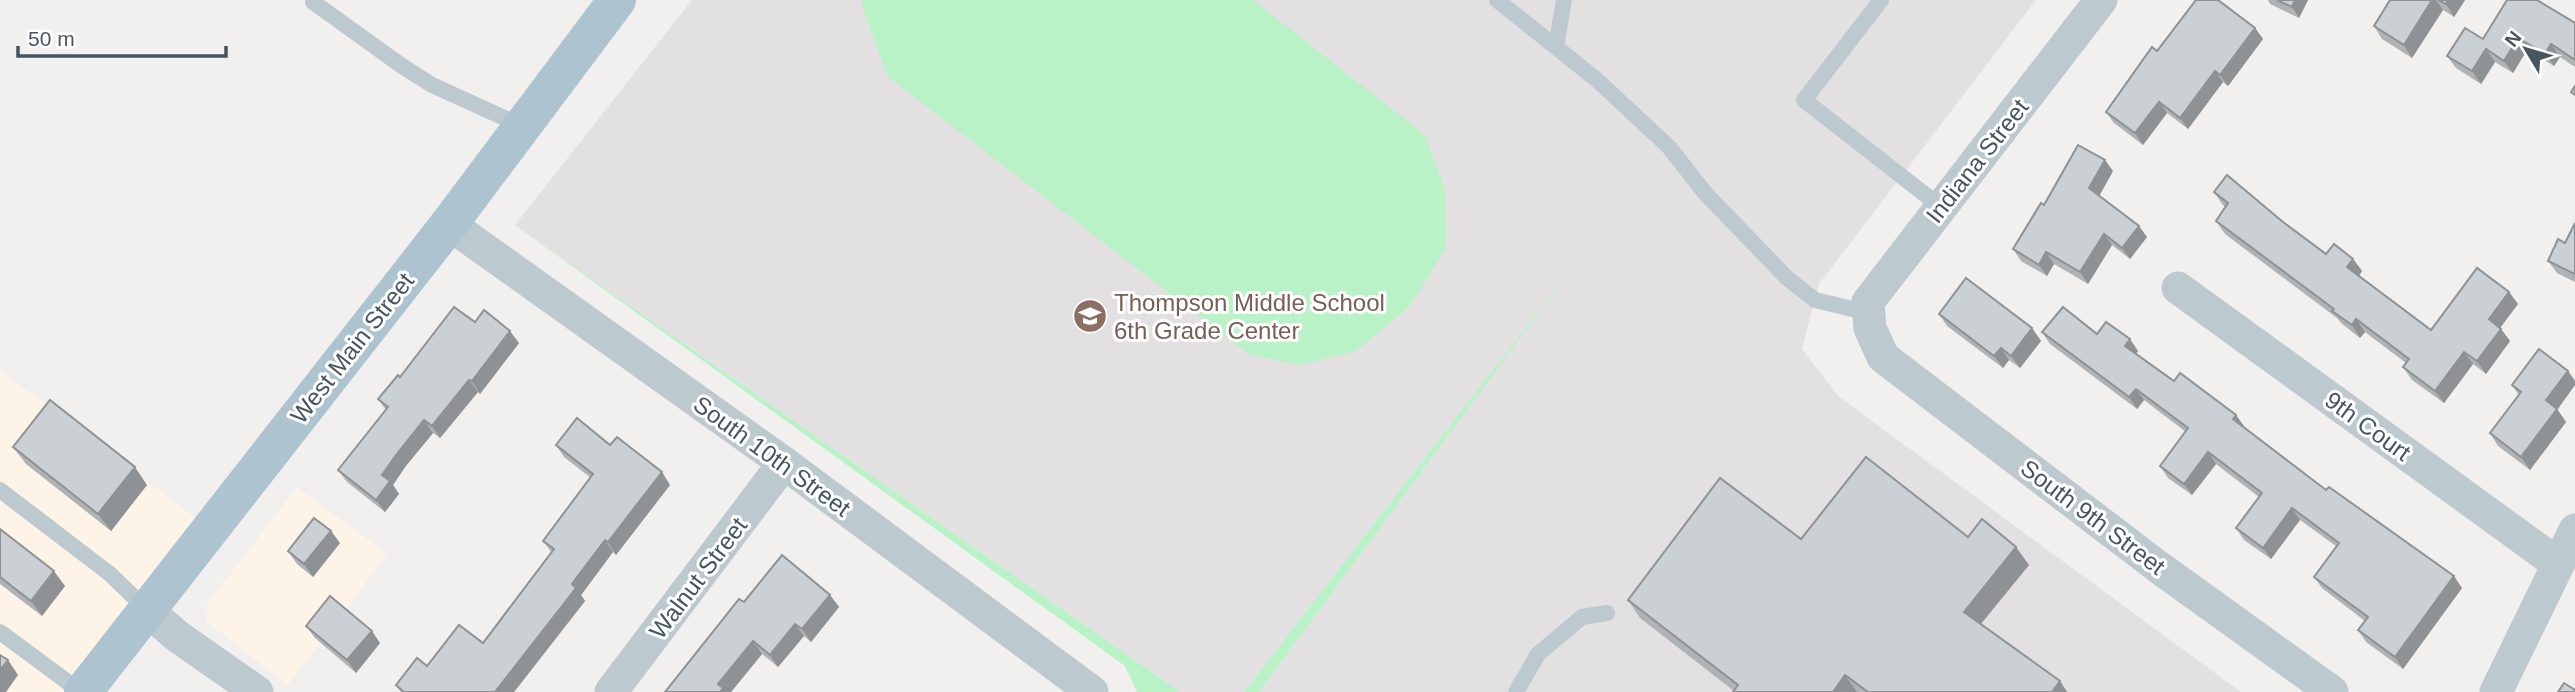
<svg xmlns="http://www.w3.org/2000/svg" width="2575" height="692" viewBox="0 0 2575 692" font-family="Helvetica,sans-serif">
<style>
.commercial{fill:#fdf3e7}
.education{fill:#e3e0e1}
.green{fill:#baf2c7}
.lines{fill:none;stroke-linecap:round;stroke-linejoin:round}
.service{stroke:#bcc9cf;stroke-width:16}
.minor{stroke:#bcc9cf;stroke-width:33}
.primary{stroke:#adc4d0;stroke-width:38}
.wall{fill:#afb3b6}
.shaded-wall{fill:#8e9294}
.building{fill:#cbd0d4;stroke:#8e9294;stroke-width:2}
.labels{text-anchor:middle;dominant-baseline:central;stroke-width:6;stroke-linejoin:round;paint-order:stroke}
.street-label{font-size:24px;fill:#46565e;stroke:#fff}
.education-label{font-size:24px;fill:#785e54;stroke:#fff;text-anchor:start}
</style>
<rect width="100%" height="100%" fill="#f2efef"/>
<g class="commercial">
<path d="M0,370l205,155 -130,167h-75z"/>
<path d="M297,487l90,67 -99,131 -82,-64 2,-18z"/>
</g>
<path class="education" d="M692,0h1344l-217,284 -17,65 36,47 403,296h-982l289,-393 -304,393h-64l-665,-467z"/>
<g class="green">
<path d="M863,0h390l172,135 20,54 1,60 -37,58 -53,44 -56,14 -52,-11 -361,-278 -25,-71z"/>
<path d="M515,225l665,467h-43l-12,-26z"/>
<path d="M1577,261l-318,431h-15z"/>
</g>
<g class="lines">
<g class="service">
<path d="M1497,0l100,80 72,67 36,46 82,85 28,22 54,13"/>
<path d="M1881,0l-77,100 137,107"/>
<path d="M313,2l89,64 30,19 90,41"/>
<path d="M1556,47l8,-47"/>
<path d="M0,490l110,84 37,36"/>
<path d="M0,632l81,60"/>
<path d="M1516,692l22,-38 44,-37 25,-4"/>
</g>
<g class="minor">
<path d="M2101,0l-233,302 2,26 13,29 274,209 175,126"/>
<path d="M449,224l335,239 308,229"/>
<path d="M2178,288l380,276"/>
<path d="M147,610l30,26 80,56"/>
<path d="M611,692l173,-229"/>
<path d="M2496,692l79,-162"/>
</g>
<path class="primary" d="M83,692l366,-468 168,-224"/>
</g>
<g class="wall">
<path d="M2268,0h40l-9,18 -29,-14z"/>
<path d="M2390,0h75l-11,17 -11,-7 -31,48 -30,-19 -8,-13z"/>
<path d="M2575,23v44l-15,-10 -6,9 -27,-16 -14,23 -18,-11 -14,22 -25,-16 -9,-12 36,-17z"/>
<path d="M2255,28l8,11 -35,47 -5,-4 -35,47 -21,-16 -24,32 -29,-22 -8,-11 51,-61z"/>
<path d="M2113,171l-14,25 48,41 -17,22 -18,-14 -24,39 -34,-20 -7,12 -26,-15 -8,-12 31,-44z"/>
<path d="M2214,192l69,30 43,32 27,5 9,12 -3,5 72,54 78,-38 9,12 -18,24 10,13 -24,33 -13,-10 -29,39 -32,-23 -9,-13 3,-4 -41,-31 -5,6 -19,-15 -4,-5 -112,-84 -9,-13 9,-14 -3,-3z"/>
<path d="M2575,223v59l-18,-9 -9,-12 17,-18z"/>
<path d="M1939,314l93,14 9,13 -21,27 -11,-8 -6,8 -56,-42z"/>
<path d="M475,322l44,21 -39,51 -2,-2 -38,46 -7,-5 -28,34 -12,18 6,9 -14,18 -38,-30 -9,-12 48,-60 -8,-11 22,-22z"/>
<path d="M2042,332l55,2 41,17 -2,2 38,28 62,34 7,12 83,63 136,98 -59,81 -37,-27 -8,-12 7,-9 -43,-33 -8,-11 22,-31 -36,-26 -29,39 -27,-19 -8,-12 23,-31 -43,-33 -24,31 -24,-17 -8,-12 26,-34 -42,-32 -7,9 -87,-65z"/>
<path d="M2568,371l7,10v4l-18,24 9,13 -36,48 -32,-24 -8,-13 29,-38 -7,-10z"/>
<path d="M556,445h54l60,40 -54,70 -3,-3 -32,43 4,6 -71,91h-113l-5,-7 31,-19 56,-23 69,-90 -9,-12 48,-63 -27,-21z"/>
<path d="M13,447l134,38 -36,46 -85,-67z"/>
<path d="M0,529l65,57 -23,30 -42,-32z"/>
<path d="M1968,537l61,28 -49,59 80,57 7,11h-334l1,-1 -94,-73 -12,-18 173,-61z"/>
<path d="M340,543l-27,34 -16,-13 -9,-13z"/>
<path d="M830,595l9,12 -28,35 -7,-6 -26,31 -16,-13 -31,38h-66z"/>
<path d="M306,626l74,17 -24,30 -41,-35z"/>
</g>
<g class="shaded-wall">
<path d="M2295,0h13l-9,18 -7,-11z"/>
<path d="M2432,0h4l7,10 -31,48 -8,-13z"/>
<path d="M2448,0h17l-11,17 -8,-13z"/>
<path d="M2255,28l8,11 -35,47 -8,-11z"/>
<path d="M2518,38l9,12 -14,23 -9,-12z"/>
<path d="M2551,44l9,13 -6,9 -9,-12z"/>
<path d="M2486,49l9,13 -14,22 -9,-13z"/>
<path d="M2215,71l8,11 -35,47 -8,-11z"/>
<path d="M2159,102l8,11 -24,32 -8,-12z"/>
<path d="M2105,160l8,11 -16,29 -8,-12z"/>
<path d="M2139,226l8,11 -17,22 -8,-11z"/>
<path d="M2104,234l8,11 -24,39 -8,-12z"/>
<path d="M2046,252l8,12 -7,12 -8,-11z"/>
<path d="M2353,259l9,12 -6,9 -9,-13z"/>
<path d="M2509,292l9,12 -21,28 -8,-13z"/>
<path d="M2356,319l9,13 -5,6 -8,-13z"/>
<path d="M2032,328l9,13 -21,27 -9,-12z"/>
<path d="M2501,329l9,12 -24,33 -9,-13z"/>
<path d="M510,331l9,12 -39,51 -8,-13z"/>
<path d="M2130,339l8,12 -5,6 -8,-11z"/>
<path d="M2001,348l8,12 -6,8 -9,-12z"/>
<path d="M2464,352l9,12 -29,39 -9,-12z"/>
<path d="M2568,371l7,10v4l-20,28 -9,-13z"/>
<path d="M469,380l9,12 -38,46 -8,-12z"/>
<path d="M2136,389l8,11 -7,9 -8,-12z"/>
<path d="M2557,409l9,13 -36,48 -9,-13z"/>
<path d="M2236,415l8,11 -3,4 -8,-11z"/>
<path d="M424,420l9,13 -28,34 -12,18 6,9 -14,18 -9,-12 6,-25 14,-20z"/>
<path d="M2208,452l8,12 -24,31 -8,-11z"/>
<path d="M135,467l12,18 -36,46 -13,-17z"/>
<path d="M662,472l8,13 -54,70 -8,-13z"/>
<path d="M2292,508l8,12 -29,39 -8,-11z"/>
<path d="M331,531l9,12 -27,34 -9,-13z"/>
<path d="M605,540l8,12 -32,43 4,6 -71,91h-19l77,-108z"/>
<path d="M2016,547l13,18 -53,65 -12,-18z"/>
<path d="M54,571l11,15 -23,30 -11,-15z"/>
<path d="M2454,576l8,12 -59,81 -8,-12z"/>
<path d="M830,595l9,12 -28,35 -9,-13z"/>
<path d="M795,624l9,12 -26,31 -8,-12z"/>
<path d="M372,631l8,12 -24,30 -9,-13z"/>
<path d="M753,641l9,13 -31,38h-11l-2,-8z"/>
<path d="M8,660l10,15 -12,17h-6v-22z"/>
<path d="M1845,675l12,17h-24z"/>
<path d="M2060,681l7,11h-15z"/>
</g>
<g class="building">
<path d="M2196,0h22l37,28 -35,47 -5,-4 -35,47 -21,-16 -24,31 -29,-21 46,-65 5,4z"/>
<path d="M2277,0h18l-3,7z"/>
<path d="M2390,0h42l-28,45 -30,-19z"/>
<path d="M2439,0h9l-2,4z"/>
<path d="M2507,0h30l38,23v37l-24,-16 -6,10 -27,-16 -14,23 -18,-12 -14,22 -25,-15 18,-28 18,11z"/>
<path d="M2575,86v9l-4,-3z"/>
<path d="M2078,145l27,15 -16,28 50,38 -17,22 -18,-14 -24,38 -34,-20 -7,13 -26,-16 28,-46 3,2z"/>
<path d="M2227,175l56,47 43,32 8,-10 19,15 -6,8 84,63 46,-62 32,24 -20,27 12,10 -24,32 -13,-9 -29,39 -32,-24 6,-8 -53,-40 -4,6 -20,-14 2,-2 -118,-88 12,-18 -14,-11z"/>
<path d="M2575,223v51l-27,-13 10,-22 7,4z"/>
<path d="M1966,278l66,50 -21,28 -10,-8 -7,8 -55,-42z"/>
<path d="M454,307l21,15 9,-12 26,21 -38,50 -3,-1 -37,46 -8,-6 -28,35 -14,20 8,6 -14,19 -38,-30 50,-63 -10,-8 20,-24 2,2z"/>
<path d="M2063,307l34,27 9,-12 24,17 -5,7 49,35 6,-8 56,42 -3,4 93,71 3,-3 125,89 -59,81 -37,-27 10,-13 -54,-40 25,-34 -47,-35 -29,40 -27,-20 26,-35 -54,-41 -24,32 -24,-18 28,-38 -52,-39 -7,8 -87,-65z"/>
<path d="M2539,349l29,22 -22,29 11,9 -36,48 -31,-24 31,-41 -9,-7z"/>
<path d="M50,400l85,67 -37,47 -85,-67z"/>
<path d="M577,418l33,27 7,-8 45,35 -54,70 -3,-2 -33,44 4,4 -81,104h-91l-8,-7 21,-27 10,8 32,-41 24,18 71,-94 -11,-8 50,-67 -37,-29z"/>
<path d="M1866,457l102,80 14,-18 34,28 -52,65 96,69 -8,11h-184l-23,-17 -12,17h-100l5,-7 -110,-85 92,-122 81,61z"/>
<path d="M314,518l17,13 -27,33 -16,-13z"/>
<path d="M0,529l54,42 -23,30 -31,-24z"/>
<path d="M782,555l48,40 -28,34 -7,-5 -25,31 -17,-14 -35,43 5,4 -3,4h-55l74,-93 5,3z"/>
<path d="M330,596l42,35 -25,29 -41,-34z"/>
<path d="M0,655l8,5 -8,10z"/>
<path d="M2564,683l11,7v2h-17z"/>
</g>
<defs>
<g id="school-disc" transform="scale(1.75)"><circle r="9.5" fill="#8d6e63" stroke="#fff"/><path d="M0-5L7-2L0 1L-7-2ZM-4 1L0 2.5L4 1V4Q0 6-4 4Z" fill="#fff"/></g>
</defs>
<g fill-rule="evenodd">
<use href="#school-disc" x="1090" y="316"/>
</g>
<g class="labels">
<g class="street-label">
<text transform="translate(1977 161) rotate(-52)">Indiana Street</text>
<text transform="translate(352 348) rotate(-52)">West Main Street</text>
<text transform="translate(2368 426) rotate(36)">9th Court</text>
<text transform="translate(772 456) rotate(36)">South 10th Street</text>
<text transform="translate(2093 517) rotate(37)">South 9th Street</text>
<text transform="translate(698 578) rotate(-53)">Walnut Street</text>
</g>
<g class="education-label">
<text x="1114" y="302">Thompson Middle School<tspan x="1114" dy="28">6th Grade Center</tspan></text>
</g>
</g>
<g transform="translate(2526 49) rotate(308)" stroke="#ffffff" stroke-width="5" paint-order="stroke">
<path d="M0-5L12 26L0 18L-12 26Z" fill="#46565e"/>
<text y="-10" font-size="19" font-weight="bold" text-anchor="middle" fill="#46565e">N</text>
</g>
<path d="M18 46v10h208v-10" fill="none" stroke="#46565e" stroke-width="3.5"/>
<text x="28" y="46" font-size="21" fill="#46565e" stroke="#ffffff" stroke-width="5" paint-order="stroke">50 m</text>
</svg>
